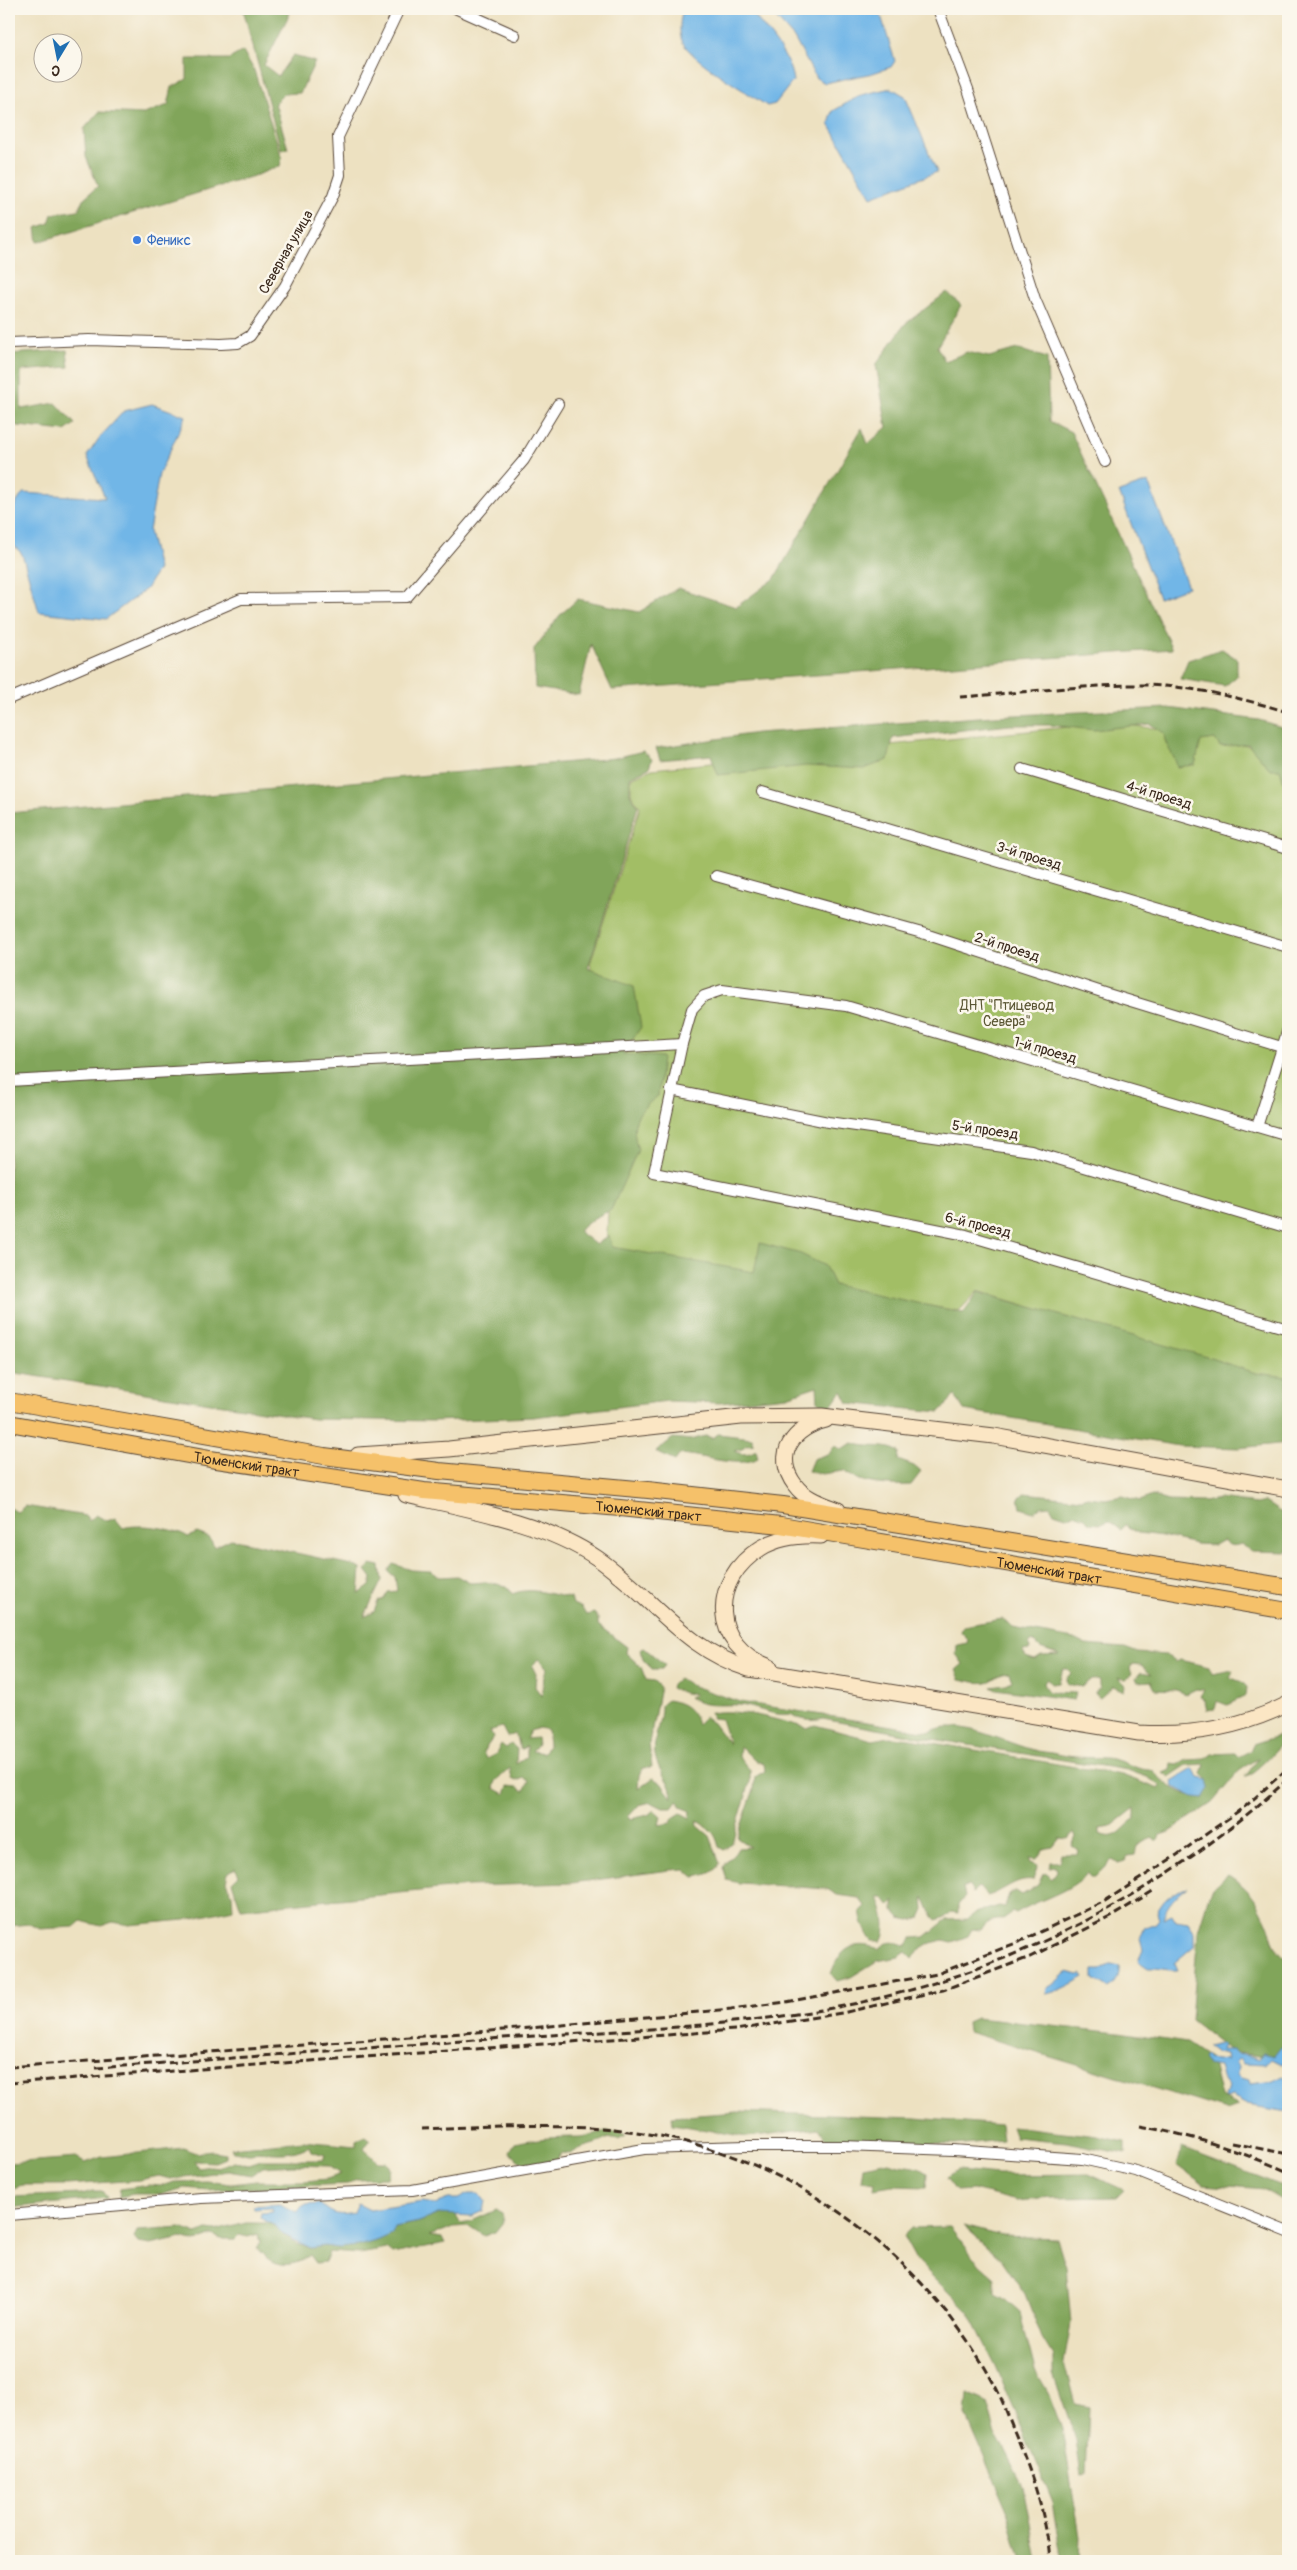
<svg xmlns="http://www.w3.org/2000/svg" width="1297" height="2570" viewBox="0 0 1297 2570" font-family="Pangolin,sans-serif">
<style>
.green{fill:#a2be65;stroke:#6e7442}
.forest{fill:#81a55a;stroke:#5e683c;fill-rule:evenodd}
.water{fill:#71b6e7;stroke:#567082}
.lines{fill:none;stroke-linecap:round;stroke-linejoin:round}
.minor-casing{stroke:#564536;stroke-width:12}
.secondary-casing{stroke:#564536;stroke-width:17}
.primary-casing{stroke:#564536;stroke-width:18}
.minor{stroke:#fff;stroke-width:10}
.secondary{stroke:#fbe6c4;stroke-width:15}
.primary{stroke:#f5c16b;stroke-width:16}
.rail{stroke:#3b2a1e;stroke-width:3;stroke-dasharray:8 4;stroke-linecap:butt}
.shop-dot{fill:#3f7fe0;stroke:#fbf7ec;stroke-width:2}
.labels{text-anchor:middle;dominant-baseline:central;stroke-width:5;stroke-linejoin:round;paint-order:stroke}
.shop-label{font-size:14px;fill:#366cbe;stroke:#fbf7ec;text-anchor:start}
.street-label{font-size:14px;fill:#3b2a1e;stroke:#fbf7ec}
.park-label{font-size:14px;fill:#5a5633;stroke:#fbf7ec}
</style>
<rect width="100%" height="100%" fill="#fbf7ec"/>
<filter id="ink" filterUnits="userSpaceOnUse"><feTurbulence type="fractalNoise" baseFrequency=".02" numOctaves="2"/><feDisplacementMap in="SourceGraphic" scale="10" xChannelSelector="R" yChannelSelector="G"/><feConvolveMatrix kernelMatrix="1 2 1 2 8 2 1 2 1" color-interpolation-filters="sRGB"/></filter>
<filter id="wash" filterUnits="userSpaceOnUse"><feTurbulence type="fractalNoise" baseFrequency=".0096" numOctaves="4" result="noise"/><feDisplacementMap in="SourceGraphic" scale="20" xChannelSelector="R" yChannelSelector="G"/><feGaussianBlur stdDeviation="1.12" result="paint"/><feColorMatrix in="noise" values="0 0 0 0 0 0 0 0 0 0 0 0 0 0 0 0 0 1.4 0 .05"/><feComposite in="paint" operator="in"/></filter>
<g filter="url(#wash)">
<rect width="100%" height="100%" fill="#ede1c1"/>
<path class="green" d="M1108,723l116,13 64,26v623l-310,-94 -19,20 -353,-60 10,-189 -26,-98 50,-157 -9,-13v-16l21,-9z"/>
<g class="forest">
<path d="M243,9h49l-28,56 14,11 15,-21 22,7 -15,31 -17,1 -8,9 13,46 -7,1z"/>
<path d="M243,51l11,19 28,88 -2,8 -23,9 -219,67 -2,-14 13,-5 3,-9 26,-4 6,-12 14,-12 -12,-29 -2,-28 15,-17 45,2 24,-9 4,-18 15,-8v-20h42z"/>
<path d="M947,292l14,13 -24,42 8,14 22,-9 22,5 28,-8 30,9 2,63 22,11 101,217 -560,41 -21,-46 -12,51 -44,-7 -1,-39 26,-34 18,-16 61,13 39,-24 58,19 38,-28 88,-151 6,16 19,-17 -11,-62 29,-41z"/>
<path d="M67,350l2,17 -48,4v38l35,-6 19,21 -10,7 -56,-6v-71z"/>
<path d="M1222,649l15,10v17l-12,10 -45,-7 8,-19z"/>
<path d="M1168,708l91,12 29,9v47l-4,7 -4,-14h-10l-22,-25 -28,3 -5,-8 -14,2 -6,24 -18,2c-2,-13 -13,-20 -13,-34l-14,-9 -56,6 -44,-5h-40l-117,13 -5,22 -24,9 -58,-3 -88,9 -7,-20 -51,5 -4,-12 101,-15 236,-17z"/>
<path d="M643,751l9,8 -3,9 -19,9v17l8,12 -50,162 46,18 7,41 -18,27 39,3 -4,39c-23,17 -28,27 -20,54l-27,60 -17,8 -16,13 18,14 13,-10 3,12 142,25 6,-29 41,11 24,12 9,19 129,28 15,-21 226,64 52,17 32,4v66l-49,5 -60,-2 -215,-36 -9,-15 -15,17 -92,-9 -6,-12 -11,15 -13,-4 -1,-16 -30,10 -67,7 -52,-2 -135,16 -100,4 -119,-2 -305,-47v-559l606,-55z"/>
<path d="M718,1434l34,4 2,6 -8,1 -4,4 -8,2c8,4 14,4 22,-1l2,8c-18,11 -57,-3 -78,-4l-5,7 -19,-9 17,-14 18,2 14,-4 8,2z"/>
<path d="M853,1443c15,6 33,0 46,9l-1,8 16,6 7,6 -10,13c-20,1 -52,0 -67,-14l-22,3 -14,-3 5,-12 17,-6 4,-7 7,3z"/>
<path d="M1024,1493l58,6 6,-2 17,2 18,-3 17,5 12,-5 17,5 35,1 15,-3 38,5 8,-2 15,10 8,1v39l-37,-1 -10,-7c-9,3 -12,2 -18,-4l-9,5 -19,-1 -33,-8 -24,-3 -10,-5 -2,-4 -5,6 -12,-9 -9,3 -11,-1 -4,-5 -11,-4 -8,3 -12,-4 -4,-7 -10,1 -7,5 -12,-4 -2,-10z"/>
<path d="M25,1506l61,10 3,5 7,-6 11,6 8,-3 8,10c15,-5 53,0 65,9l9,-4 13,5 4,9 17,-8 121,26 9,4 -2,25 11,-8 2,-8 -6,-8 5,-6 9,2 2,14 -18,37 10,-5 4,-11 6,-2 4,-7 9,-1 -2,-14 -7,-6 5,-7 19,6 19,1 9,6 17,-1 13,7 16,-1 21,4 5,8c20,-8 38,1 59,4l2,6 9,4 4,7 8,-2 4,5v7l29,22 -1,6 15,14 5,13 8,1 6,6 -11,57 3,23 -9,1 -4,7 -1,14 15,-11 8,5 11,15c0,-17 -14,-25 -17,-43 -3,-17 7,-34 6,-50l6,-5c16,3 24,7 30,24l7,-7 9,6 16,21 -8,-25 -9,-1 -2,-5c30,-5 68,7 97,15l8,-3 58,15 16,-3 21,2 212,36 37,14 2,-3 -14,-9 -20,-7c-101,-16 -203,-31 -304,-51 -9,3 -25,1 -32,-5 -19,3 -35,-8 -53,-9 -16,-1 -36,3 -49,-8l6,-1 -1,-2 -10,-1 -13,-5 1,-4 7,-6 11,7 50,17 190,30c29,-18 84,17 114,20 12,1 23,5 34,5 10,1 26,0 34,2 15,3 26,12 41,11 12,16 30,26 51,28l4,-18 -6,-6 3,-10 -18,1 -18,12 -6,-4 7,-3 1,-6 7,1 9,-5 18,-1 7,-5 23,-1 3,4 12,-6 3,-7 28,-9 4,1v-7l3,-3v13l-5,2c-8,11 -26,30 -38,36l14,-19 -20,13 -27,32 -43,29 -9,3 -3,6 -5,-4 -15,9 -2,9 -7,1 -3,5 -7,2 -6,-3 -17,17h-5l-2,-4c-19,20 -49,26 -72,40l-4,-2 -8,9c-11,-1 -17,2 -24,10l-8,-1 -4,7 -16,6 -8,-2 -13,3 -13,8 -5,8 -7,-7 -7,5 -22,4 -26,16 -14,4 -6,-7c8,-24 22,-35 48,-25 9,-9 16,-8 27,-3l6,-8 13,-1 21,-17 22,-1 7,-6 24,-7 6,1 4,-13 7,-3 6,4 16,-10 5,-11 4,-1 5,5 5,-7 -1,-4 -6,1 1,-6h8l2,-8h17l1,-4 -7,-4 4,-9 -2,-5 -6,7 -8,-1 -7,9 -10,2 -6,10 -8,-1 2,4 7,3 -5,15c-18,-3 -29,12 -46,16l-8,-9 -6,6 -4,-7 -6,1 2,10 -7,8v8l-7,-1 -5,5 -10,3c-7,-7 -7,-16 -13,-23l1,12 -4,9 -10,2 -10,-2 -6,-7v-10l-4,5 -7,-9h-5c5,14 11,31 3,44h-9c-6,-7 -11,-21 -12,-30l5,-5 -6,-8 -22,-3 -10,-6 -88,-6 -12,-3 -4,-12c3,-9 11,-11 15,-20l12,-1 -13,-9 17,-49 1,-12 10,-6 -1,-7 -10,-4 -14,-14 -1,11 11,13v12l-18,61 -8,7 -5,-3c-4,-16 -9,-18 -22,-26l1,5 12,10 10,27c-6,11 -15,12 -26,14l-9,-8 -15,1 -98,13 -103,3 -228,23 -9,-27 7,-7 -4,-7 -7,5 -2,9 6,12 1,15 -48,11 -56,5 -16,-3 -12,4 -20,-5 -7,6 -34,2 -11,-5 -20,2v-419l8,5zM538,1659l9,9 -3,8 -2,20 -7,-9 1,-13 -4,-8zM502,1727l5,10 7,-3 4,6 2,10 7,-4v11l-11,7 1,-15 -6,-5 -5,4 -5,-4 -5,10 -10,5 -3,-7 10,-14 -3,-7zM539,1728l8,2 2,14 -6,9 -11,-2 6,-7 -1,-6 -11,1 4,-8zM510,1768l2,11 4,2 8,-3 5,3 -5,10 -6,-4 -10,-1 -3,8 -11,-6 2,-7zM678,1800l3,7 10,4 -1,7 -9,-5 -8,5 -2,5 -12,2 2,-9 -7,-6 -6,5 -17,4 -3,-2 11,-12 12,-3 12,6h9zM1135,1808v11c-13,9 -18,23 -35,15v-6l12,-2z"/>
<path d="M1002,1619l11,9 61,11 12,6 39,3 13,5 28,2 10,7 4,-2 29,7 3,7 21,-4 -2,8 11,4 5,5 -1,9 -19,9 -10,-4 -2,8 -8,1 -2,-9 -5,-5 4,-6 -8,-1 -10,5 -10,-4 -21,-1 -4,-8 -13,1 -2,-4 5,-6 11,2 -11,-9 -9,-1 -2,5 2,5 -7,5 -7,-1 7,7 -1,6 -11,-5 -13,12 -6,-5 6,-5v-7c-8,-3 -13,0 -18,6l-15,-3 -1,-5 5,-6 -3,-4h-5l-4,14 -8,1 -4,-5 -4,5 5,8 28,1 -2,7 -78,-11 -5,-3 15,-2 6,-3 -3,-8c-8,1 -9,2 -15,6 -10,7 -24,2 -34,0l-4,-9 7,-6 -7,-10 1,-9 10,-2 1,-4 -7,-7 2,-6zM1033,1641l7,7 20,7 -19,1 -6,4 -9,-3 -4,-6 8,-1 -1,-6z"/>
<path d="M643,1647l22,18 -3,4h-10l-8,-8 -4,-11z"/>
<path d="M1228,1875c18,11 27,22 36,41 11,21 4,27 24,44v96l-22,1 -34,-5 -41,-32 7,-89 13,-42z"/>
<path d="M976,2018l143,15 68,10 25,17 9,37 18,9 -13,4 -258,-78 -1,-10z"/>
<path d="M737,2112l179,6 85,7 2,15 -48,5 -129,-6 -7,-11 -72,9 -74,-13 -1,-7z"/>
<path d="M1011,2126l87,10 27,6v12l-59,-12 -51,-5z"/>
<path d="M606,2131l12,1 8,4 -8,4 -10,-2c-15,9 -24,6 -37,16l-11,-1 -5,8c-20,3 -32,9 -45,-10l5,-8c22,-5 42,-6 64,-6 7,0 18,-4 27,-6z"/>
<path d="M365,2136l5,4 -6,9 14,13h8l4,6 -3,10 -31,1 -8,5 -140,6 -24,-2 -21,6h-29l-15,3 1,-8 30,-4 11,1 13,-4 33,-1 24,3 25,-3h49l22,-2 14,-5 -12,-8 -36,-1 -30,2 -12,8 -23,-4 -58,8 -11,-3 -19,4 -73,5h-44l-14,5v-27l67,-5 9,5 17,-6 81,-9 14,5 15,-2 13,2v5l-10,4 -21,-1 4,7 12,-2 10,1 14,-5 15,2 12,-4h62l2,-5 -14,-4 -2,-5c-17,9 -33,8 -51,5 -10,7 -14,0 -25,0l-2,-3 72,-7 53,5v-6z"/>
<path d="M1182,2148l103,39 3,1v15l-24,-14 -61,-5 -26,-19z"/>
<path d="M889,2162c14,6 27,2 39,11l-1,14 -35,-1 -18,3 1,-7 -14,-2 2,-13z"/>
<path d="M958,2171l40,4 91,-1 35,16 -7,7 -65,1 -35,3 -44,-11 -17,1 -10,-13z"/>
<path d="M92,2191h10l5,7 -98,10v-11l73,-3z"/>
<path d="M496,2210l6,5 1,7 -8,10 -11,4 -15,-10 -15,1 -25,9 13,2 3,5 -52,11 -6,-5 -27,5 -31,-2 -4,10 -9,1 -6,-8c-19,15 -39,12 -53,-7l3,-5 -2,-9 -10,3 -9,-2 -4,4h-14l-9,-4 -16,7 -15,-4 -30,7 -13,-2 -4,-5 3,-7 44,-3 15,6 12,-4 7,1 31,-8h21l9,2 6,9 15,9 14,5 13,-2 15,2 56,-21 24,-5 19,-8h17l5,9 12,-2z"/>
<path d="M964,2226l38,10 55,2 9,29 5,56 -7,40 11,42 14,3 -3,66 -5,2 -5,-36 -23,-67v-17l-11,-18 -17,-44 -23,-34z"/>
<path d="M950,2227l30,38 15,13v16l8,4 17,15 15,57 13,22 14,37 18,107 -1,25h-16l-10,-58 -57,-137 -27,-53 -53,-53 -13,-24 8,-8z"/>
<path d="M968,2394l19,9 8,28 28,55 14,75h-15l-12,-43 -44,-103z"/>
</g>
<g class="water">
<path d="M683,9h66c16,21 41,45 44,72l-18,23 -8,2c-21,-15 -71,-42 -84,-63 -5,-9 -3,-25 0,-34z"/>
<path d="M768,9h111l16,52 -4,6 -18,6 -48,10 -9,-5 -22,-40z"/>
<path d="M891,88l14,8 32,76 -66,25 -42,-73 4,-13 28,-16z"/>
<path d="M152,404l34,12 -27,58 -10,57 9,38 -12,20 -40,30 -67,-7 -17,-58 -11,-12 -2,-28 14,-21 82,5 -18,-42 13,-19 24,-26z"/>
<path d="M1148,482l40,105 -29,11 -40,-106z"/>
<path d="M1193,1768l6,10 9,2 2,8 -6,10 -10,-1 -20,-10 -2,-6z"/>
<path d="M1187,1887c-11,9 -20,17 -24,31l9,-4 4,7 12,2 6,9v14l-20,17 3,7c-11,1 -19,-3 -29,-2l-10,-7 5,-11 -3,-11 5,-12 11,-4 3,-5 -2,-6c8,-15 15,-19 30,-25z"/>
<path d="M1112,1964l7,2c1,8 -2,19 -11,22l-14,-9v-10h7z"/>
<path d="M1069,1972l9,3 4,-1 2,3c-11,6 -26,15 -38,17l1,-6c9,-4 12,-11 22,-16z"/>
<path d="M1220,2043l3,2 -2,5h12l4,4 13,2 8,3 5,-6 11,3 7,-9 7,1v12l-6,4 -10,-5 -7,5 -22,-1 -4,-4 -4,3 3,4 -1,9 3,3 9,2 1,4 24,-3 10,-5 4,2v34l-41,-7 -15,-8 -6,2 -2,-4 3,-1 2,-7 -7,-10 -3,-10 -12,-2 -4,-7 3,-2 1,3 19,2 -1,-6 -9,-2 -9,-7z"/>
<path d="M468,2194h12l5,7 -2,10 -11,5 -34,-2 -19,8 -24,5 -3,7 -13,6 -21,6 -19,2 -15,-2 -13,2 -29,-14 -6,-8 -16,-8 1,-5 12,-1 -1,-4 -18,1 -1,-3 27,-2 17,8 8,-7 15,-1c11,11 19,12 34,9l4,-9 12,6 52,-8 13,2 13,-5h10z"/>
</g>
</g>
<g filter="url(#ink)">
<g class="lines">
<g class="minor-casing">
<g id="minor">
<path d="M457,9l58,26"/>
<path d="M938,9l30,80 67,210 70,163"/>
<path d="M9,343l80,-3 132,4 17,-1 12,-7 35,-50 48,-90 7,-21 -2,-38 61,-128"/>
<path d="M9,699l232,-100 166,-2 117,-137 34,-56"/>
<path d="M1022,769l266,79"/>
<path d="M762,792l526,155"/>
<path d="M716,876l206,57 189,62 177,54"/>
<path d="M9,1081l673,-37"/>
<path d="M671,1090l157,32 203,29 257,77"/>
<path d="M1257,1127l31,-98"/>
<path d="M1288,1136l-442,-130 -124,-16 -18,6 -12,13 -10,35 -28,129 312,62 322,94"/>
<path d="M9,2215l192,-17 211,-8 232,-41 102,-3h97l110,4 129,9 54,12 152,61"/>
</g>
</g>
<g class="secondary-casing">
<g id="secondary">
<path d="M826,1420c-32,8 -54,34 -31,65 10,14 28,19 43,25"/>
<path d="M358,1455l91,-6 292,-32 81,-1 172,20 294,53"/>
<path d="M406,1495c62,14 138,27 191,63 55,38 86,91 152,111l390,64c53,3 101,-5 149,-29"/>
<path d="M770,1667c-60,-21 -61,-87 -9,-119 18,-11 39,-13 60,-12"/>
</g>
</g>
<g class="primary-casing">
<g id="primary">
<path d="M9,1401l315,55 115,15 209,19 135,15 505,82"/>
<path id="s1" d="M9,1423l201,36 214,32 196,17 161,17 507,86"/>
</g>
</g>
<use href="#minor" class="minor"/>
<use href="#secondary" class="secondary"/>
<use href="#primary" class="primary"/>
<g class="rail">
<path d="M960,697c59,-4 120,-12 179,-12 50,0 102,13 149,27"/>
<path d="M9,2067l521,-39 201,-19 55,-7 151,-28 84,-33 84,-40 72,-46 70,-50 41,-37"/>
<path d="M96,2068c141,-10 281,-21 422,-31 107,-7 215,-10 320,-30 168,-32 325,-113 450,-228"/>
<path d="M9,2083l726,-53 107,-17 101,-23 87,-33 84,-42 39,-24"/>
<path d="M1140,2126c52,9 100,25 148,46"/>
<path d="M421,2129c76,-3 152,-8 228,5 144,24 274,120 344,248 9,16 15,34 22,51 17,41 32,84 35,128"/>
<path d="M1232,2143l56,11"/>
</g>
</g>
</g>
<circle class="shop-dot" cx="137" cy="240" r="5"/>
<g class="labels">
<g class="shop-label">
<text x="147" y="240">Феникс</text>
</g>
<g class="street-label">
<text transform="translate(286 252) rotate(-60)">Северная улица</text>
<text transform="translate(1159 795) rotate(17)">4-й проезд</text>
<text transform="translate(1029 856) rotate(17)">3-й проезд</text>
<text transform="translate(1007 947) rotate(18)">2-й проезд</text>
<text transform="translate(1045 1050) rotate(16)">1-й проезд</text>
<text transform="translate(985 1130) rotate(8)">5-й проезд</text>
<text transform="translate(978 1225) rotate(14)">6-й проезд</text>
<text stroke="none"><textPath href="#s1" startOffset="241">Тюменский тракт</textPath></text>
<text stroke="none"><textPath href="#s1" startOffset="646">Тюменский тракт</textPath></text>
<text stroke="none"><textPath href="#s1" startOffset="1051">Тюменский тракт</textPath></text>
</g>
<g class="park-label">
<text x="1007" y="1005">ДНТ "Птицевод<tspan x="1007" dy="16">Севера"</tspan></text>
</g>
</g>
<rect width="1297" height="2570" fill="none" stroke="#fbf7ec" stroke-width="30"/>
<g transform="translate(58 58) rotate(190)"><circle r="24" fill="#fbf7ec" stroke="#aea59a"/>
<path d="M0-4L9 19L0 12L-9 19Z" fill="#1f6fb2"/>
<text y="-8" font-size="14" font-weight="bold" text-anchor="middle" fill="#3b2a1e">С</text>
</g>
</svg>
